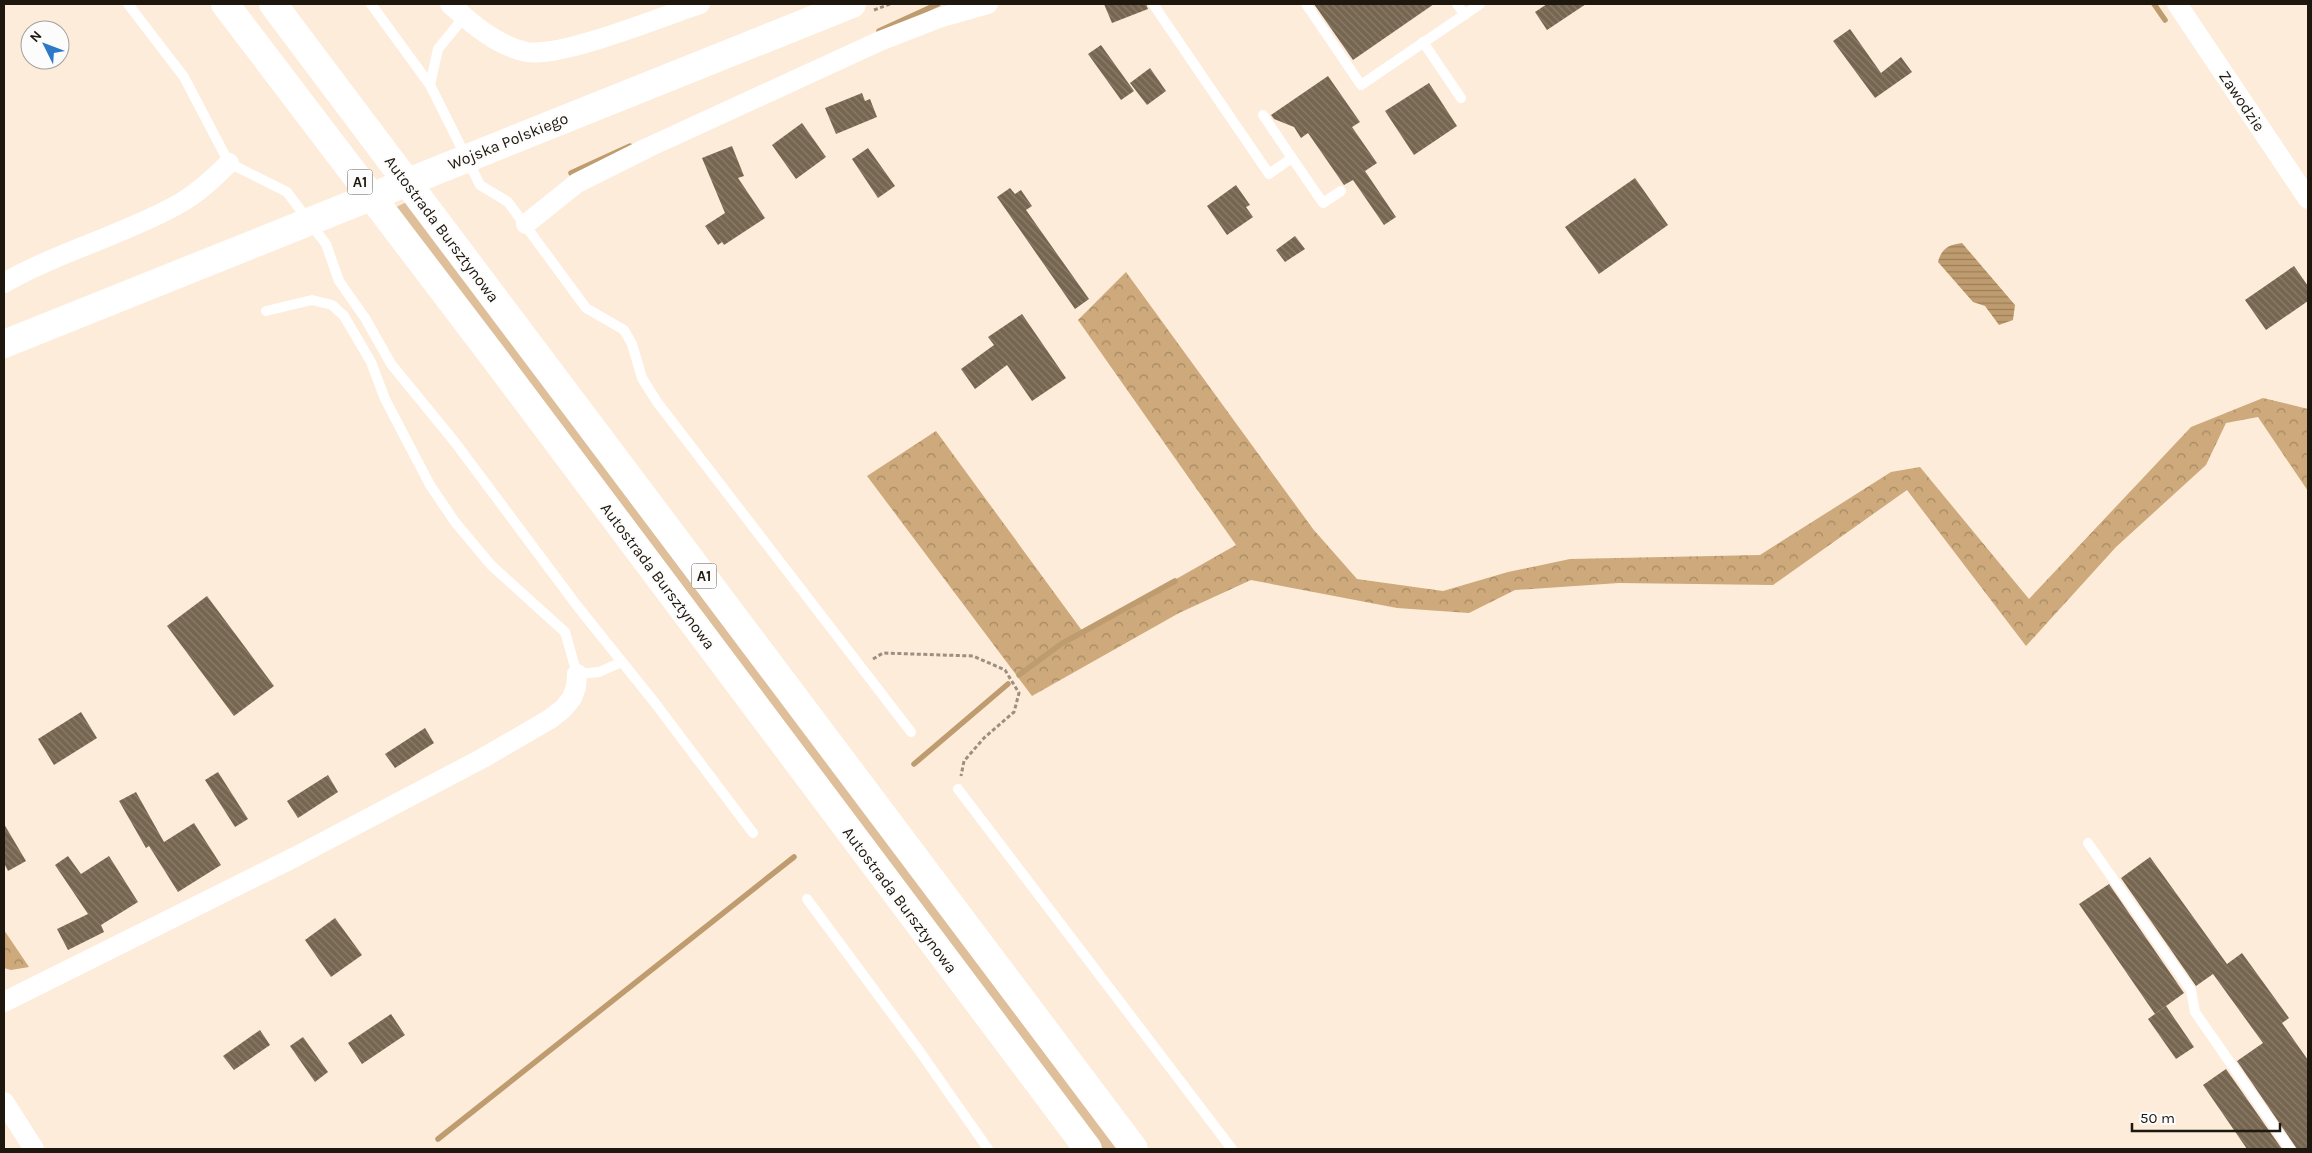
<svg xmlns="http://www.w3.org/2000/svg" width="2312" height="1153" viewBox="0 0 2312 1153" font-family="Karla,sans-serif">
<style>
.green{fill:#debf99}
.forest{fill:url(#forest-crowns)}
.water{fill:url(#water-rules)}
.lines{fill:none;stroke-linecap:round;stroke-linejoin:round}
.stream{stroke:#bf9c6f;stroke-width:5.5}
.building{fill:url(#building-back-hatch)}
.path{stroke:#9c8f81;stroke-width:3;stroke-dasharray:4 2.5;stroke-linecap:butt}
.lane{stroke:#fff;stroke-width:10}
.street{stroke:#fff;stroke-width:20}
.secondary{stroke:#fff;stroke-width:28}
.highway{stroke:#fff;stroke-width:28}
.labels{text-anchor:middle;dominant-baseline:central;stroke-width:4.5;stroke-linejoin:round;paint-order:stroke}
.shield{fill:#fcfcfc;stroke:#615c55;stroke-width:1}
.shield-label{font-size:15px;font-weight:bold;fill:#1e170e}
.street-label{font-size:16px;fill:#1e170e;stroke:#fcfcfc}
</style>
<defs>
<pattern id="forest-crowns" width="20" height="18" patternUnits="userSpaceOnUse" patternTransform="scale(1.25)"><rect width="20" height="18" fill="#cda97b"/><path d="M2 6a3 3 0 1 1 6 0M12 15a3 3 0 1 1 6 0" fill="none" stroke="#a68963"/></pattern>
<pattern id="water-rules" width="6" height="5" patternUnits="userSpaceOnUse" patternTransform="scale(1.25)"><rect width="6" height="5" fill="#bf9c6f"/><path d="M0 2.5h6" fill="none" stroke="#9b7e5a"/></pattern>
<pattern id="building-back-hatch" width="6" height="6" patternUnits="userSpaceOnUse" patternTransform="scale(1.25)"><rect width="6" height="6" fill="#76654f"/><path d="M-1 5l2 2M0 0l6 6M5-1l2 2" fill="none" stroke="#8b7e6e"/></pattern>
</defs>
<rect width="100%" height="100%" fill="#fdecd9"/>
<path class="green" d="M409,201l711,948h-17l-709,-941z"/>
<g class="forest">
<path d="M1126,272l187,257 44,50 86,12 65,-19 62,-13 190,-4 131,-83 29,-5 109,132 162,-172 72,-29 45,11v82l-50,-74 -32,6 -20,42 -90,82 -90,99 -119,-156 -134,95 -154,-2 -104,7 -46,23 -72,-5 -146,-28 -72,33 -147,83 -165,-220 69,-45 147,201 153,-87 -158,-225z"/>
<path d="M4,930l25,37 -18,3 -7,-2z"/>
</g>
<path class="water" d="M1962,243l53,62 -2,15 -14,5 -14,-19 -12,-4 -35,-40c4,-14 10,-17 24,-19z"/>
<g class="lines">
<g class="stream">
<path d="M2154,4l11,16"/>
<path d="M879,31l59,-27"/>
<path d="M571,173l59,-27"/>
<path d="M1019,675l42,-31 114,-63"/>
<path d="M914,764l94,-80"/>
<path d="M438,1139l356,-282"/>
</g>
</g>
<g class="building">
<path d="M1104,4h42l2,5 -36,14z"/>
<path d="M1314,4h120l-81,56z"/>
<path d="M1547,4h39l-39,26 -12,-18z"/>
<path d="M1850,29l31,44 20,-16 11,15 -37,26 -42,-57z"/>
<path d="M1101,45l33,46 -13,9 -33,-46z"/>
<path d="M1150,68l16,23 -19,14 -17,-22z"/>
<path d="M1328,76l32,46 -8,5 25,36 -12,8 31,46 -12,8 -31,-45 -9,5 -36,-52 -7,5 -7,-11 -20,-8 -3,-4z"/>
<path d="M1429,83l28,43 -43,29 -29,-44z"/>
<path d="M862,93l3,8 5,-2 7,18 -41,17 -11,-26z"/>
<path d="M802,123l24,34 -30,22 -24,-34z"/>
<path d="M732,146l12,30 -6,2 27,40 -41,27 -2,-3 -4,3 -13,-19 20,-13 -23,-55z"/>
<path d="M868,148l27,38 -17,12 -26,-39z"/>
<path d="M1635,178l33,47 -69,49 -34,-47z"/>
<path d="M1236,185l14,20 -4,2 7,10 -26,18 -20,-29z"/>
<path d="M1010,188l5,6 6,-4 11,16 -6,4 63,89 -14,10 -78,-112z"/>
<path d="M1295,236l10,13 -20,13 -9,-12z"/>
<path d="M2294,266l14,20v15l-42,29 -21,-30z"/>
<path d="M1022,314l44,64 -34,23 -25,-36 -32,24 -14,-20 33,-24 -6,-8z"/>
<path d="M207,596l67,90 -40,30 -67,-90z"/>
<path d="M81,712l16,26 -43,27 -16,-26z"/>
<path d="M425,728l9,15 -39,25 -10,-14z"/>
<path d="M218,772l30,47 -13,8 -30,-47z"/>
<path d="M328,775l10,17 -40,26 -11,-17z"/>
<path d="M136,792l28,50 30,-19 27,42 -43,27 -29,-46 -3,2 -27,-47z"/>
<path d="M4,824l22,37 -18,10 -4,-8z"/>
<path d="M68,856l13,18 28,-18 29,46 -37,23 3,7 -36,18 -11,-21 31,-15 -33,-49z"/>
<path d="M2150,857l77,107 15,-11 47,65 -7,5 26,37v89h-11l-60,-88 26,-18 -50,-69 -17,12 -75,-108z"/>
<path d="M2109,884l75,109 -29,21 -76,-110z"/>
<path d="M335,918l27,37 -31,22 -26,-37z"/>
<path d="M2166,1006l28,41 -18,12 -28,-40z"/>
<path d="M391,1014l14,21 -43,29 -14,-21z"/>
<path d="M260,1030l10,15 -36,25 -11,-14z"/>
<path d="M303,1037l25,35 -13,10 -25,-36z"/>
<path d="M2226,1069l56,80h-35l-44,-64z"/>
</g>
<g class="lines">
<g class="path">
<path d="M874,10l16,-6"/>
<path d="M873,659l10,-6 90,3 32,14 14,23 -5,19 -30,26 -20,23 -3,15"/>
</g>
<g class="lane">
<path d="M128,4l56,73 45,86 58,29 39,52 13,37 26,37 26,46 63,77 124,166 77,96 98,130"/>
<path d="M371,4l59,81 50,100 28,17 78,106 38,22 8,14 10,34 15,24 254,330"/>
<path d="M1153,4l116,170 23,-16 31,45 18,-12"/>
<path d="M1306,4l55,81 119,-81"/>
<path d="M1457,4l8,11"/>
<path d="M1423,42l38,56"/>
<path d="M430,85l8,-36 26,-32"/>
<path d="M1263,115l29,43"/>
<path d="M266,311l46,-11 20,5 12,11 27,46 14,37 45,86 25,37 36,43 74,67 12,42 22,-2 23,-10"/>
<path d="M958,789l274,360"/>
<path d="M2088,843l103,147 4,22 95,137"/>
<path d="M807,899l111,150 70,100"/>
</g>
<g class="street">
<path d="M450,4c22,20 47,42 77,48 35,6 136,-36 173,-48"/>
<path d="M2177,4l131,195"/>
<path d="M526,224l51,-41 70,-35 233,-107 59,-23 49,-14"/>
<path d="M4,283c54,-31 116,-47 171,-77 21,-11 38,-27 54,-43"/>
<path d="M4,1002l291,-145 188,-99 67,-39 13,-10 9,-11 4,-11 1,-13"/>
<path d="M4,1102l30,47"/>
</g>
<path class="secondary" d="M4,344l848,-340"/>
<g class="highway">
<path d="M225,4l271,356 592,789"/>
<path d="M273,4l861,1145"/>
</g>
</g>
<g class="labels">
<g class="shield">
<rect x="347.5" y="169.5" width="25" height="25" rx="4"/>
<rect x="691.5" y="563.5" width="25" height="25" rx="4"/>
</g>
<g class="shield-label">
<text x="360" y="182">A1</text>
<text x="704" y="576">A1</text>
</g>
<g class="street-label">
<text transform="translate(2242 101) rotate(56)">Zawodzie</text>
<text transform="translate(508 141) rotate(-22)">Wojska Polskiego</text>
<text transform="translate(442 229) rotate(53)">Autostrada Bursztynowa</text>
<text transform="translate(658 576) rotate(53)">Autostrada Bursztynowa</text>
<text transform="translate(900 900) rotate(53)">Autostrada Bursztynowa</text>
</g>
</g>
<rect width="2312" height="1153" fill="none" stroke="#1e170e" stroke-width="10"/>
<g transform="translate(45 45) rotate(312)"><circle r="24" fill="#fcfcfc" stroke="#a3a09d"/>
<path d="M0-4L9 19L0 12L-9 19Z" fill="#2c79c9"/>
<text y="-8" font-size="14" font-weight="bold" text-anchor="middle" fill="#1e170e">N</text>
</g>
<path d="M2132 1123v8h148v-8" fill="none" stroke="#1e170e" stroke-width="2.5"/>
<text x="2140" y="1123" font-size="15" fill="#1e170e" stroke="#fcfcfc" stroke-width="4" paint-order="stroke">50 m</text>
</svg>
